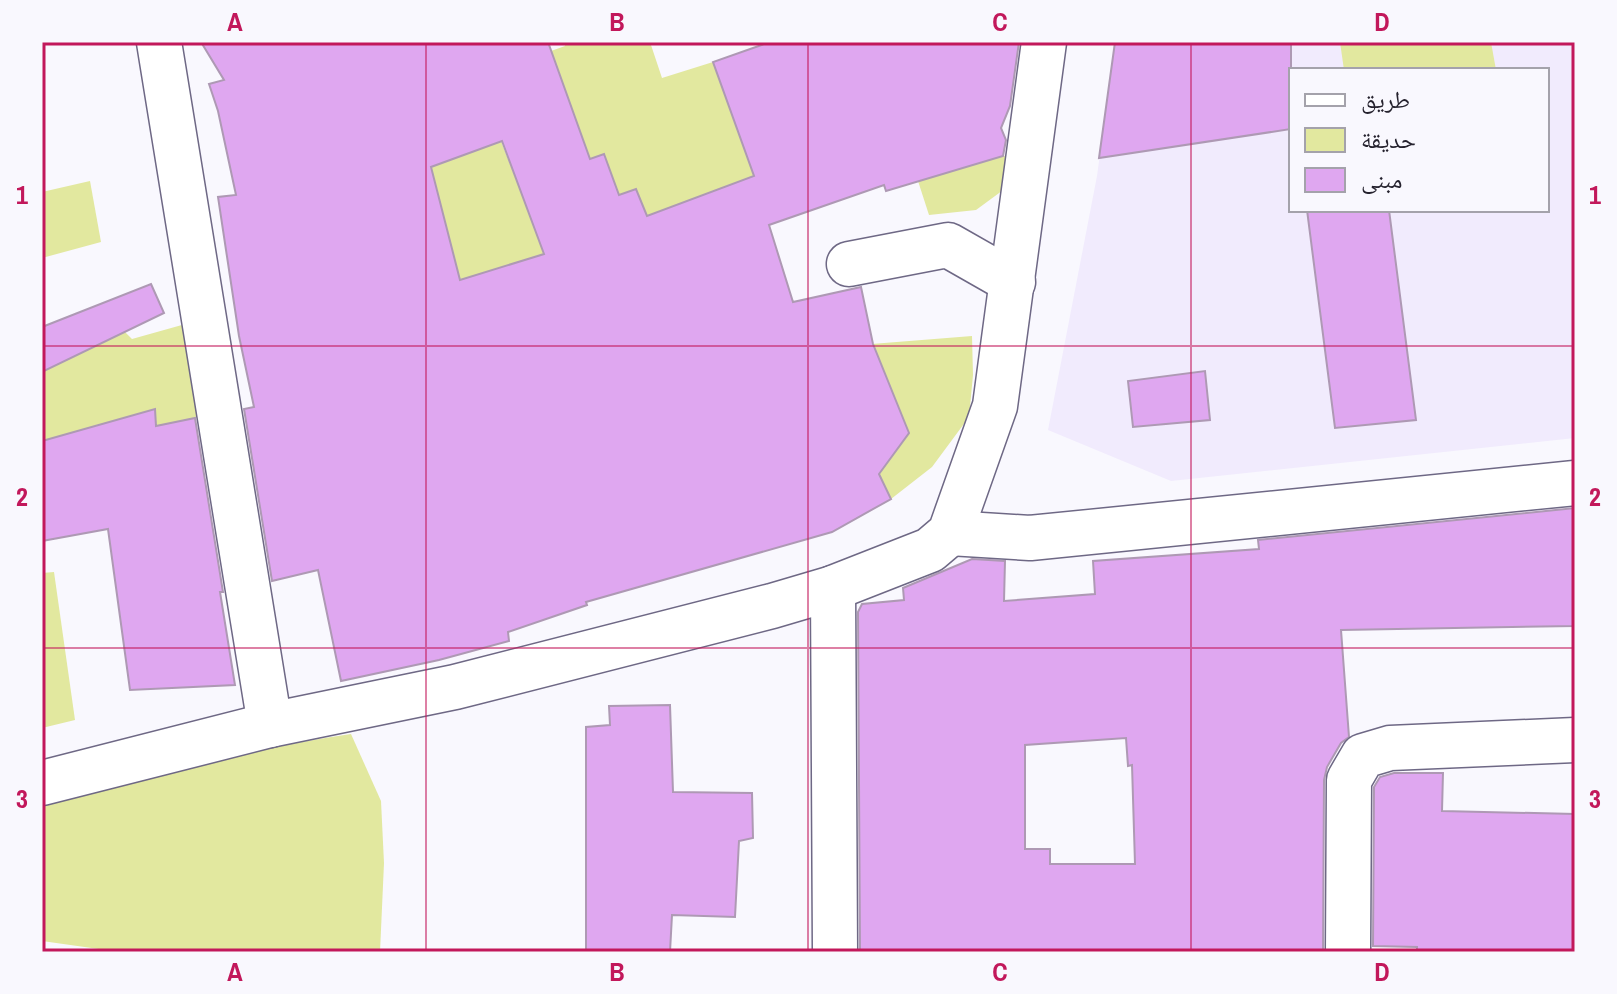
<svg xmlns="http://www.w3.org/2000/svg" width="1617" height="994" viewBox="0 0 1617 994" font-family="'Archivo Narrow','Noto Naskh Arabic',sans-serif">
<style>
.education{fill:#f1ebfd;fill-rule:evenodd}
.green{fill:#e2e89f}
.building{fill:#dfa7f0;stroke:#ae99b4;stroke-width:2;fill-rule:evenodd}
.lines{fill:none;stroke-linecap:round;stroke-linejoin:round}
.minor-casing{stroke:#6e6885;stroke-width:47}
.tertiary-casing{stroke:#6e6885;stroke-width:47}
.minor{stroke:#fff;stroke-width:44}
.tertiary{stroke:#fff;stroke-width:44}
.grid{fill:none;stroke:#c2185b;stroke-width:2;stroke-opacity:0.55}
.neatline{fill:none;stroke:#c2185b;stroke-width:3}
.grid-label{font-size:26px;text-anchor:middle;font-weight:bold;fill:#c2185b}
</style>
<rect width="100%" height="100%" fill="#f9f8fe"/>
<path class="education" d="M1115,42h460v396l-404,43 -123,-51 49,-254zM1291,70h256v140h-256z"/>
<g class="green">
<path d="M564,42h86l12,36 51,-16 41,114 -107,40 -11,-27 -17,6 -60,-24 -8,-120 14,-5z"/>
<path d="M1340,42h151l5,28h-152z"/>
<path d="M501,141l38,98 12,13 -184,130 90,-112 -13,-51 -31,-73 39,13z"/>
<path d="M1011,154l-1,31 -34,25 -47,5 -11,-34z"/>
<path d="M90,181l11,61 -59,16v-66z"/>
<path d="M189,323l25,88 -22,8 -36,7 -2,-17 -112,32v-69l83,-40 7,7z"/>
<path d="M972,336l1,39 -4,42 -37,50 -41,32 -12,-25 30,-42 -50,-87z"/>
<path d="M54,572l21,148 -33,8v-155z"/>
<path d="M351,734l30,67 3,62 -4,89h-260l-78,-11v-135c102,-29 204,-57 309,-72z"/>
</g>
<g class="building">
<path d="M201,42h347l42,117 14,-5 15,41 17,-6 11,27 107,-40 -41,-114 57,-20h249l-9,64 -9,22 5,12 -3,16 -117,35 -2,-6 -115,40 24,77 68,-15 12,57 36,89 -30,41 12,25 -59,33 -246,70 1,3 -79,27 1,9 -70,19 -98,21 -23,-111 -46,11 -28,-172 10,-2 -15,-71 -21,-139 18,-2 -18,-84 -9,-27 15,-4zM502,141l42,113 -84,26 -29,-113z"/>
<path d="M1115,42h176v87l-192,29z"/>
<path d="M1307,210h82l27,210 -81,8z"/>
<path d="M151,284l13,29 -122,59v-45z"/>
<path d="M1205,371l5,49 -77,7 -5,-46z"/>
<path d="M155,409l1,17 39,-8 28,174h-3l15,93 -105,5 -22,-161 -66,12v-100z"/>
<path d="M1575,508v118l-234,4 8,107 -8,6 -14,24 -3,13 -1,172h-463l-2,-340 4,-8 42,-4 -1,-12 69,-29 33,2 -1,40 91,-7 -2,-33 166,-12 -1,-9zM1126,738l2,28 4,-1 3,99h-85v-15h-25v-104z"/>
<path d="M670,705l3,87 79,1 1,45 -14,3 -4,76 -63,-2 -2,37h-84v-225l24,-2 -1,-19z"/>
<path d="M1394,773h49l-1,38 133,3v138h-158v-5l-44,-1 1,-159 6,-10z"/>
</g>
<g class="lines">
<g class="minor-casing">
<g id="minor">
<path d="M159,42l111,683"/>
<path d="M849,264l99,-19 65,37"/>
<path d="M950,533l80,5 545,-55"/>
<path d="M833,588l2,364"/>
<path d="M1348,952l1,-172 14,-24 27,-8 185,-8"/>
</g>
</g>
<g class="tertiary-casing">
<path id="tertiary" d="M42,783l228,-58 185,-38 317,-81 61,-18 97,-38 20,-17 45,-127 49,-364"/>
</g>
<use href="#minor" class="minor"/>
<use href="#tertiary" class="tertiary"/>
</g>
<path class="grid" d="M426,42v910M808,42v910M1191,42v910M42,346h1533M42,648h1533"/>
<rect width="1617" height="994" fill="none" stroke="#f9f8fe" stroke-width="88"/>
<rect x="1289" y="68" width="260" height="144" fill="#f9f8fe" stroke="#a4a2ab" stroke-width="2"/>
<rect x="1305" y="94" width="40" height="12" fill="#ffffff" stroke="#a4a2ab" stroke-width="2"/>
<text x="1361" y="108" font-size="24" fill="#25222e">طريق</text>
<rect x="1305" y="128" width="40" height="24" fill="#e2e89f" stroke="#a4a2ab" stroke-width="2"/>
<text x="1361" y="148" font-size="24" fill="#25222e">حديقة</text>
<rect x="1305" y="168" width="40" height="24" fill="#dfa7f0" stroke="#a4a2ab" stroke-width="2"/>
<text x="1361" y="188" font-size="24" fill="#25222e">مبنى</text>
<rect x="44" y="44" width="1529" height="906" class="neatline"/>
<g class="grid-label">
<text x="235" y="31">A</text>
<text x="617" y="31">B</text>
<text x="1000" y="31">C</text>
<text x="1382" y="31">D</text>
<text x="22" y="204">1</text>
<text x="1595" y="204">1</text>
<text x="22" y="506">2</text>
<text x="1595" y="506">2</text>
<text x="22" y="808">3</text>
<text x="1595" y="808">3</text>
<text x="235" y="981">A</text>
<text x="617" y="981">B</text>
<text x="1000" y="981">C</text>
<text x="1382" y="981">D</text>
</g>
</svg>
